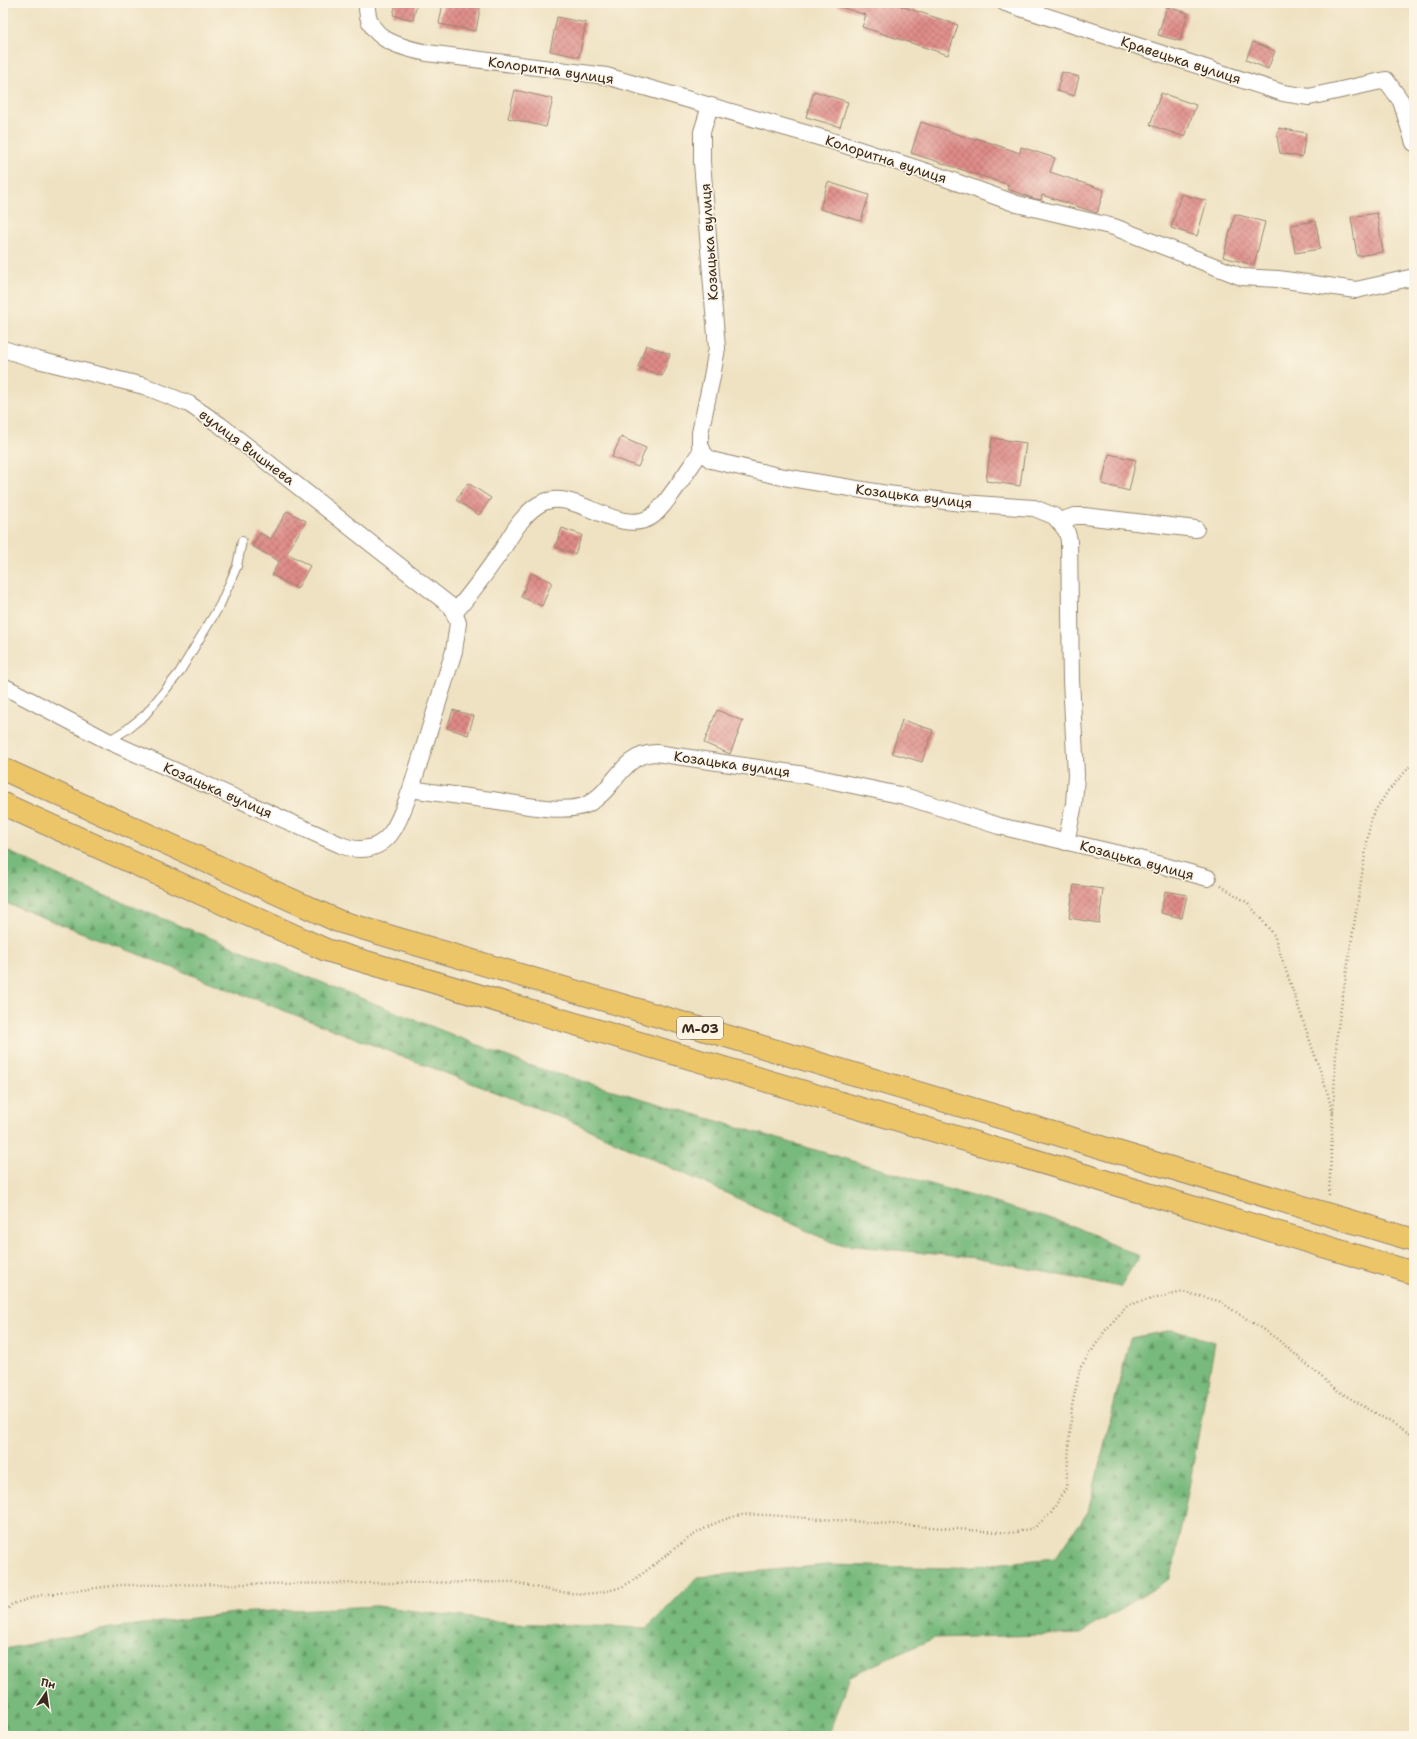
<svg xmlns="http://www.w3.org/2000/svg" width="1417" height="1739" viewBox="0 0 1417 1739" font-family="'Shantell Sans',sans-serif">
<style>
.forest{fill:url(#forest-firs);stroke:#5a724e}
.building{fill:url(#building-cross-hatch)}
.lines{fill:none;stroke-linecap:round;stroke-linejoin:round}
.lane-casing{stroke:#958670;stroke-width:10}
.street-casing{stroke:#958670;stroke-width:18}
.highway-casing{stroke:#958670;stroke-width:24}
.path{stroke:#958670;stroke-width:2.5;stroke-dasharray:1 3;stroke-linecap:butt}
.lane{stroke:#fff;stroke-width:8}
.street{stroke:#fff;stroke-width:16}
.highway{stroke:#edc569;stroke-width:22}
.labels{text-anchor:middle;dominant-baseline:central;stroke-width:3;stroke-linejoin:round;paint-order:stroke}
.shield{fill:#fcf5e5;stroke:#75675a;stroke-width:1}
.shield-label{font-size:13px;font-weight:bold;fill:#3b2a1e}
.street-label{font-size:14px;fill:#3b2a1e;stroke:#fcf5e5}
</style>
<defs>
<pattern id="forest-firs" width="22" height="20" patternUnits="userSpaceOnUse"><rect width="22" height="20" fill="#78ba7d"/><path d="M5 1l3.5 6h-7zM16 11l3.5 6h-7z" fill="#649766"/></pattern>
<pattern id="building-cross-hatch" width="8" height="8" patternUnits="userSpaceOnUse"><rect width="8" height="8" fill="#df8b88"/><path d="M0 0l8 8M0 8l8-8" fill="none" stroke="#b6726f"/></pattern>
</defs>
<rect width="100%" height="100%" fill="#fcf5e5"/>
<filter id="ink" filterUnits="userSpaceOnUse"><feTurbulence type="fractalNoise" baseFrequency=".025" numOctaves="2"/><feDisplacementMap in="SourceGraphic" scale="8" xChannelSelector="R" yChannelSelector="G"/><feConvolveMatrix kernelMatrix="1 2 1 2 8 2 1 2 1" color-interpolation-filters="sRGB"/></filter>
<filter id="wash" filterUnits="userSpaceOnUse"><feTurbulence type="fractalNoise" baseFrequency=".012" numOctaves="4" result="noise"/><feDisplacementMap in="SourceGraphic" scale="16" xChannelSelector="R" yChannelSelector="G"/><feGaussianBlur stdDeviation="0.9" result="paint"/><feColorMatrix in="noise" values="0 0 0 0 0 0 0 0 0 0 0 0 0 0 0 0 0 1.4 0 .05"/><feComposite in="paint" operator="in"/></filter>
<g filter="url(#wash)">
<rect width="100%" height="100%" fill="#efe2c2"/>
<g class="forest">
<path d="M3,849l78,37 447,179 548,162 63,29 -19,31 -145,-29 -139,-14 -261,-121 -572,-221z"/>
<path d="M1173,1330l42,12 -26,145 -18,91 -91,56 -146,4 -85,38 -21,60h-825v-83l2,-4 106,-21 123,-15 142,-7 135,17 136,5 51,-51 129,-12 126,3 102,-10 33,-46 42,-174z"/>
</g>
<g id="blocks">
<g class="building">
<path d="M396,3h21l-4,17 -20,-5z"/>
<path d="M443,3h38l-5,28 -37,-7z"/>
<path d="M839,3h63l-1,3 57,19 -10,30 -86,-28 4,-12 -28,-9z"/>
<path d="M1167,7l21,6 -8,28 -22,-6z"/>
<path d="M557,17l29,6 -7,34 -29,-6z"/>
<path d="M1253,42l22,9 -7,18 -22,-9z"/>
<path d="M1062,72l17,5 -5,19 -17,-5z"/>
<path d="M515,90l38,9 -7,28 -38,-9z"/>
<path d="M814,91l34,11 -8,25 -34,-10z"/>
<path d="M1161,93l35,12 -11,32 -35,-12z"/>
<path d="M921,122l54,18 1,-2 44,15 1,-6 34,11 -5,14 54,18 -7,23 -55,-18 -1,5 -6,-1 -28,-10 2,-4 -98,-32z"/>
<path d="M1279,128l27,5 -4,24 -22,-4 -3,-16z"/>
<path d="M828,182l41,13 -8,26 -41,-12z"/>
<path d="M1181,194l26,7 -10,35 -26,-8z"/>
<path d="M1377,213l6,39 -26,4 -6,-39z"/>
<path d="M1235,214l30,8 -11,43 -31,-8z"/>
<path d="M1316,221l4,28 -25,4 -4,-28z"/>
<path d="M646,345l24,9 -8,22 -24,-9z"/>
<path d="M621,437l25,11 -8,19 -26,-10z"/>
<path d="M992,438l34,5 -6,43 -34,-5z"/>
<path d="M1109,454l27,6 -7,31 -27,-7z"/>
<path d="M468,483l23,15 -12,17 -23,-15z"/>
<path d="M287,511l19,10 -19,32 23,13 -13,23 -25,-14 7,-14 -27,-15 8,-13 11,6z"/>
<path d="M562,528l20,7 -7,19 -20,-7z"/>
<path d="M531,573l21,9 -10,24 -21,-9z"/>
<path d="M453,710l21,6 -6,19 -21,-7z"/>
<path d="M717,710l26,11 -13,33 -26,-11z"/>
<path d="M902,720l31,10 -11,32 -30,-9z"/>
<path d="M1074,885l29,4 -4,34 -30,-5z"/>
<path d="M1165,891l22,4 -5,23 -21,-5z"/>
</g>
</g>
</g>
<g filter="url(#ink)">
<use href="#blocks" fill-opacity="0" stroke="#958670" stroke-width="1"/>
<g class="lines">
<g class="lane-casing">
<path id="lane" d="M108,741l18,-11 19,-15 34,-42 41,-68 17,-39 5,-25"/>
</g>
<g class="street-casing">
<g id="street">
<path d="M367,3c-2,36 32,44 60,50l179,23 223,64 102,33 86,31 97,23 128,50 36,2 78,11 58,-13"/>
<path d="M1005,3l278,90 26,4 77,-17 15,21 13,42"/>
<path d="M710,106l-8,26v30l15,186 -5,29 -12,56v12l4,9 7,6 67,16 109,18 75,9 72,5 20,8 12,14 3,10 2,140 5,95 -2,29 -8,38"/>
<path d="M3,349l35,11 106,26 45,18 31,21 232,182 6,16 -4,28 -43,138"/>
<path d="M1059,521l16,-5h9l112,13"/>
<path d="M454,613c18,-20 33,-42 48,-63 10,-16 20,-35 36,-45 34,-22 78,33 113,12 13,-8 40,-52 51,-67"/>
<path d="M3,686l105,55 233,104c5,2 12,4 18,4 34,1 42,-35 52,-60 27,4 54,8 81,11 24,4 75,15 96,4 28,-15 33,-50 68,-51l149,22 99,21 95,30 129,30 80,22"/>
</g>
</g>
<g class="highway-casing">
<g id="highway">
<path d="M3,769l335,152 1076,319"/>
<path d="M3,804l323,146 1088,323"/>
</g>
</g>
<g class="path">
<path d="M1221,886l27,17 26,32 53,156 6,23 4,-81 34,-216 17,-26 26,-29"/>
<path d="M1329,1195l4,-81"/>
<path d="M3,1614l9,-10 30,-9 78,-10 393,-3c35,8 70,18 105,6 13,-4 30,-19 41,-27 24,-20 51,-40 82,-46 9,-1 19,0 27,0l243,18 23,-5 17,-15 15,-25 6,-82 8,-38 25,-37 22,-26 56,-13 36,9 57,37 62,53 76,45"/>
</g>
<use href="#lane" class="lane"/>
<use href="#street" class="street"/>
<use href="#highway" class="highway"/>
</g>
</g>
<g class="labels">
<rect class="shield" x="677" y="1017" width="46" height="22" rx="3"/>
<g class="shield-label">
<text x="700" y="1028">М-03</text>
</g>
<g class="street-label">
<text transform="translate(1181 60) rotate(18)">Кравецька вулиця</text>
<text transform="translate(551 70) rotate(8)">Колоритна вулиця</text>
<text transform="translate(886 159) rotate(18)">Колоритна вулиця</text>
<text transform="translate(709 242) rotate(-94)">Козацька вулиця</text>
<text transform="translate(247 447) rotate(37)">вулиця Вишнева</text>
<text transform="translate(914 496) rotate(7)">Козацька вулиця</text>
<text transform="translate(732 764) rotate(8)">Козацька вулиця</text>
<text transform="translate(218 790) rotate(24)">Козацька вулиця</text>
<text transform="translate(1137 860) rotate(15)">Козацька вулиця</text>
</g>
</g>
<rect width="1417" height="1739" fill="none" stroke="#fcf5e5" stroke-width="16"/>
<g transform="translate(46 1693) rotate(13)" stroke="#fcf5e5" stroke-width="3" paint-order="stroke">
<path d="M0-3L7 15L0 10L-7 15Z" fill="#3b2a1e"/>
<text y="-6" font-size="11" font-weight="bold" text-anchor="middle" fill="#3b2a1e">Пн</text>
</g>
</svg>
